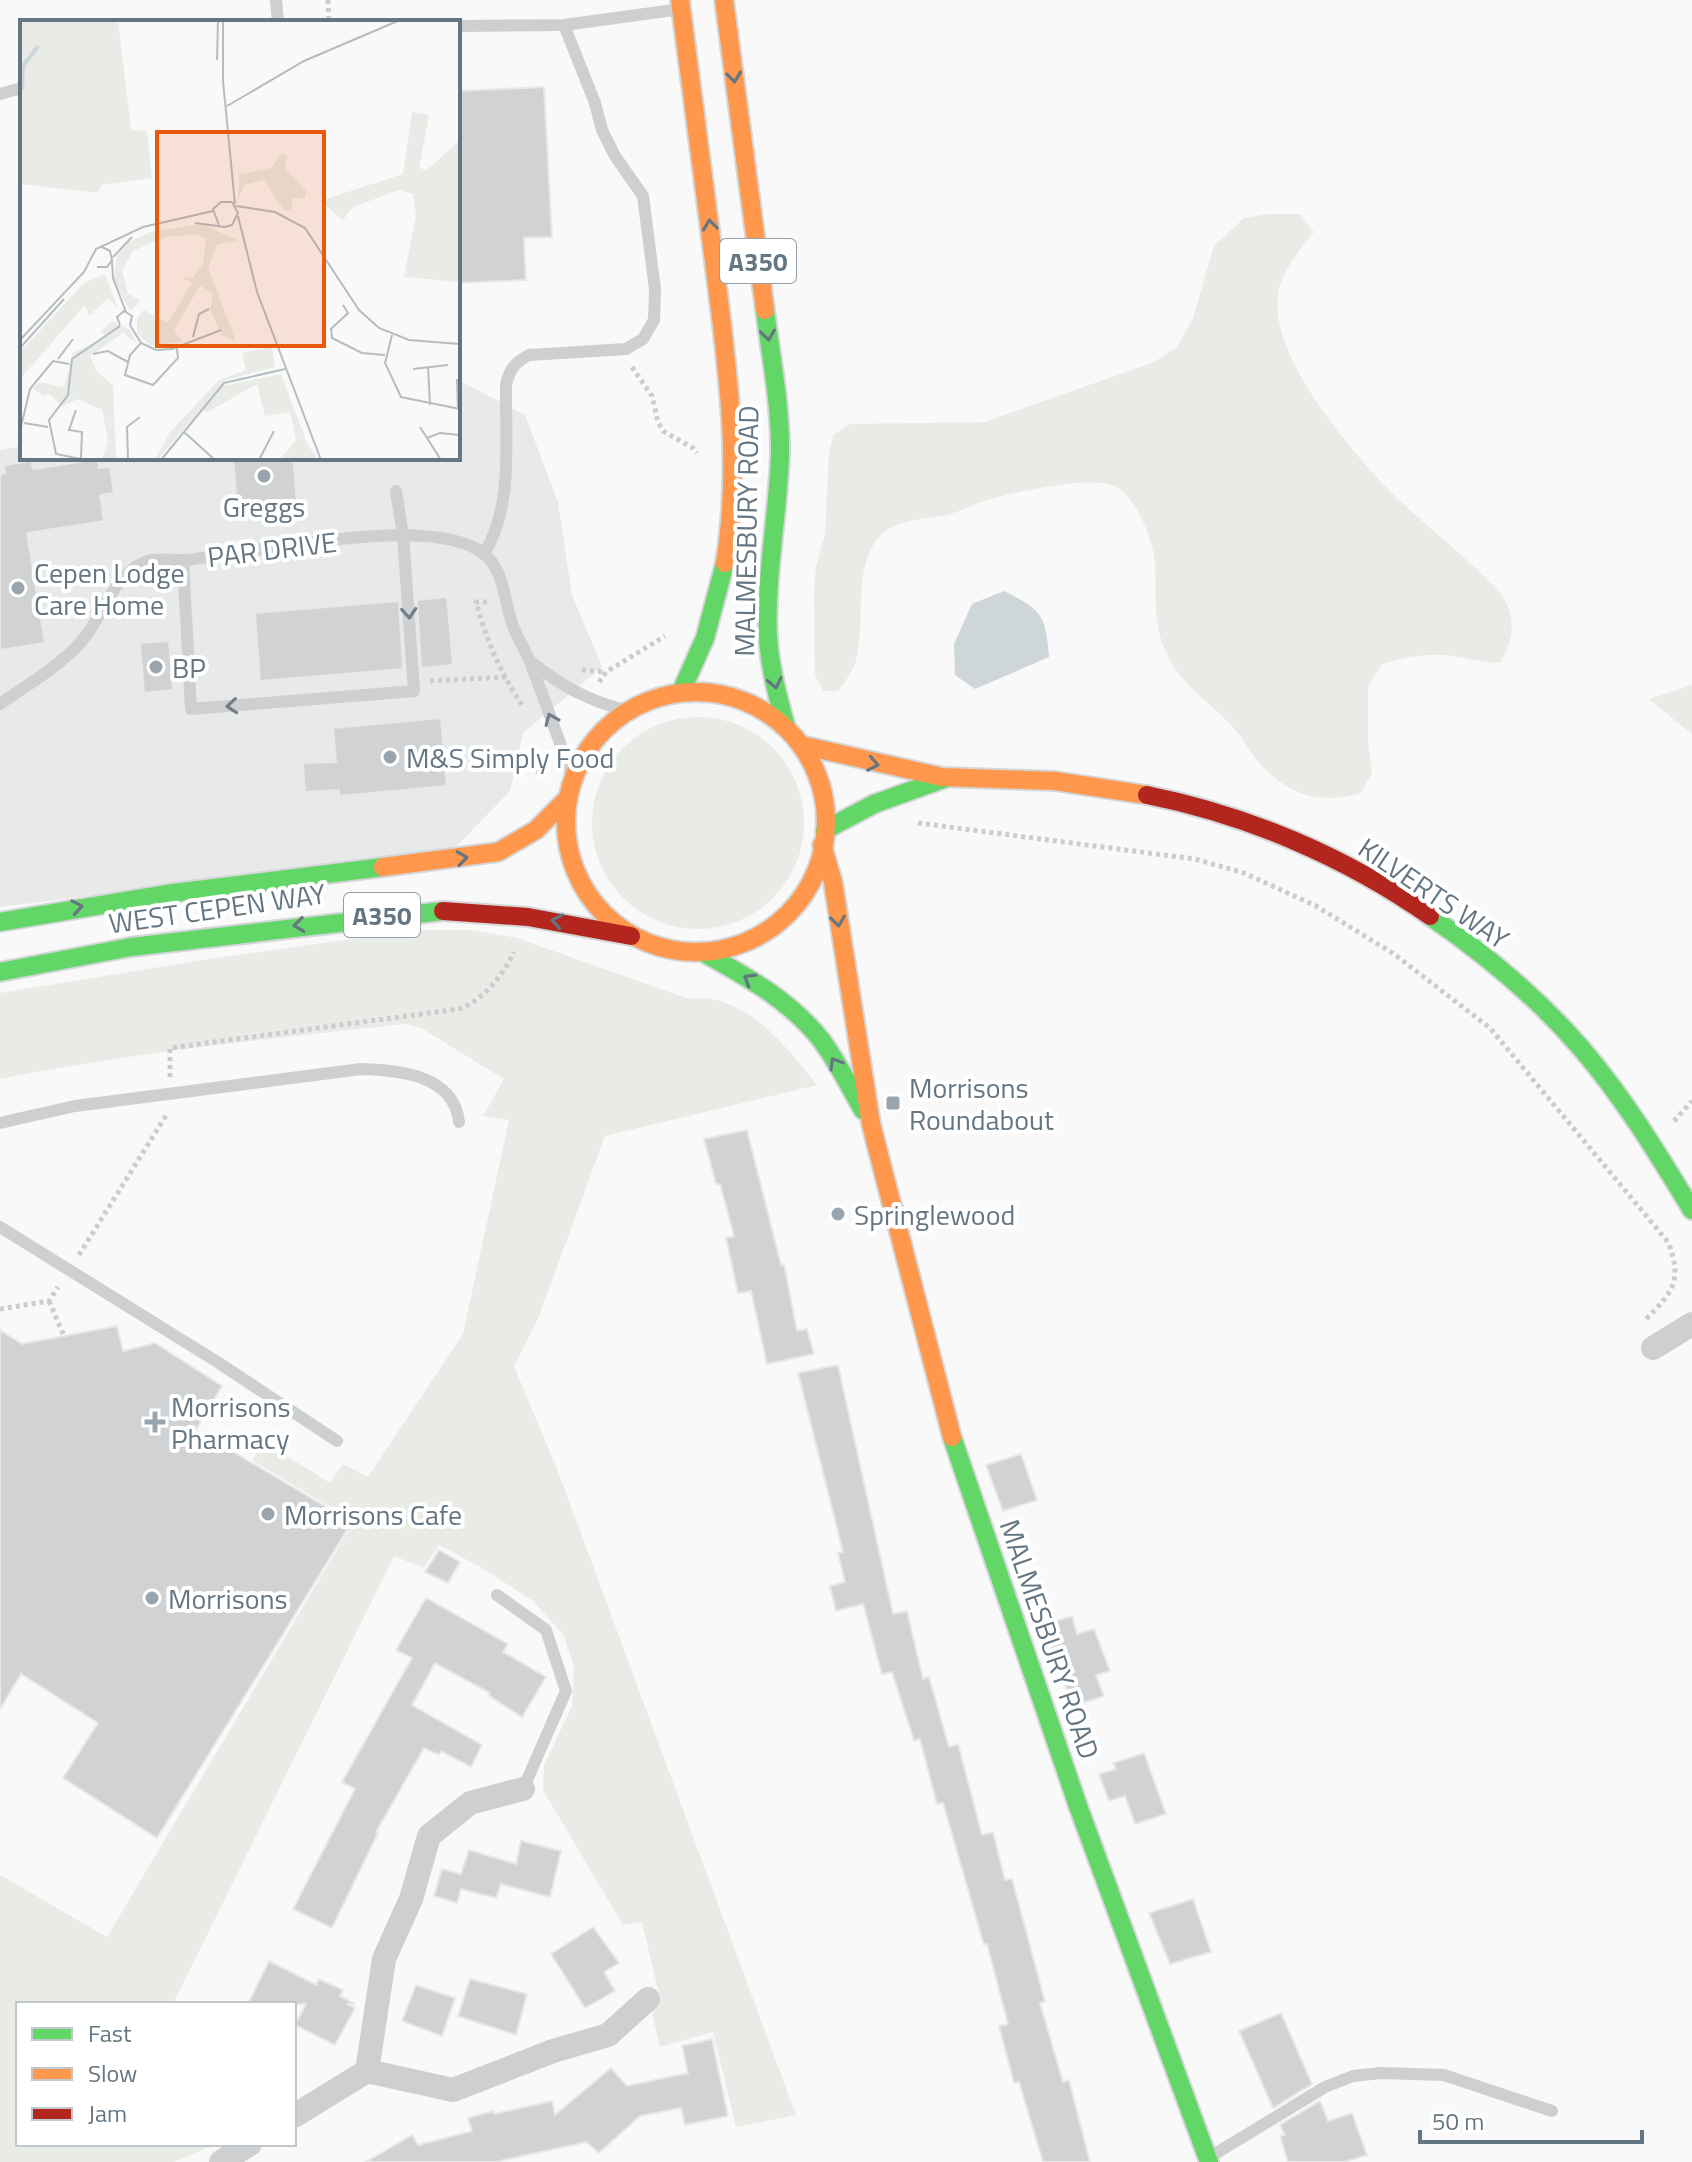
<svg xmlns="http://www.w3.org/2000/svg" width="1692" height="2162" viewBox="0 0 1692 2162" font-family="'Titillium Web',sans-serif">
<style>
.built{fill:#e8e9e9}
.green{fill:#e8ebe6}
.water{fill:#ced6d9}
.building{fill:#d0d2d3;stroke:#e8e8e8;stroke-width:2}
.lines{fill:none;stroke-linecap:round;stroke-linejoin:round}
.fast-casing{stroke:#d5d6d7;stroke-width:22}
.slow-casing{stroke:#d5d6d7;stroke-width:22}
.jam-casing{stroke:#d5d6d7;stroke-width:22}
.path{stroke:#cbcccd;stroke-width:5;stroke-dasharray:4 4;stroke-linecap:butt}
.lane{stroke:#cecfd0;stroke-width:12}
.street{stroke:#cecfd0;stroke-width:24}
.fast{stroke:#63d668;stroke-width:18}
.slow{stroke:#ff974d;stroke-width:18}
.jam{stroke:#b3261e;stroke-width:18}
.oneway{stroke:#657683}
.oneway2{stroke:#707f8b}
.poi-dot{fill:#99a4ac;stroke:#fff;stroke-width:3}
.labels{text-anchor:middle;dominant-baseline:central;stroke-width:8;stroke-linejoin:round;paint-order:stroke}
.shield{fill:#fff;stroke:#939fa8;stroke-width:2}
.shield-label{font-size:26px;font-weight:bold;fill:#657683}
.poi-label{font-size:28px;fill:#657683;stroke:#fff;text-anchor:start}
.street-label{font-size:28px;fill:#657683;stroke:#fff}
.inset-river{fill:none;stroke:#ced6d9;stroke-width:4}
.inset-road{fill:none;stroke:#b5bdc3;stroke-width:2}
.view{fill:#e8590c;fill-opacity:0.15;stroke:#e8590c;stroke-width:4}
.inset-edge{fill:none;stroke:#657683;stroke-width:4}
</style>
<rect width="100%" height="100%" fill="#f9f9f9"/>
<path class="built" d="M458,380l67,35 33,87 14,93 30,72 -79,66 -13,58 -58,60 -452,56v-457l22,-4v12h436z"/>
<g class="green">
<path d="M1267,214h33l14,18c-15,20 -32,37 -36,62 -11,65 88,177 134,218 25,22 49,42 73,65 6,7 16,14 20,23 11,24 8,41 -5,63 -20,0 -37,-7 -56,-8 -22,-1 -41,3 -62,9l-14,23v53l4,33 -11,20c-46,13 -75,1 -106,-35 -8,-10 -13,-21 -21,-30 -24,-26 -54,-43 -68,-76 -13,-27 -10,-61 -11,-90 -2,-22 -20,-70 -43,-77 -27,-9 -103,8 -131,17 -11,4 -23,10 -34,13 -25,5 -56,3 -72,27 -22,34 -9,80 -19,118 -2,11 -12,22 -18,31h-15l-8,-16 -1,-84 2,-24 9,-33 4,-81 4,-18 17,-11 135,-2 169,-60 23,-15 16,-29 21,-72 30,-28z"/>
<path d="M1692,685v49l-43,-35z"/>
<circle cx="698" cy="823" r="106"/>
<path d="M415,930h54l48,8 169,60c9,1 18,0 26,1 45,9 78,52 105,86l-212,51 -68,185 -23,45 45,108 237,641 -60,12 -23,-95 -53,15 -8,-33 8,-15 -18,-77 -19,3 -80,-135 1,-25 28,-59 2,-40 -11,-32 -30,-33 -51,-33 -43,-23 -15,23 -30,-12 -221,448h-155v140h198l-42,18h-174v-287l107,62 247,-416 -102,-61 12,-18 66,41 13,-19 25,13 95,-143 46,-214 -26,-4 21,-37 -83,-51 -15,-4c-136,15 -272,28 -406,55v-86l209,-34z"/>
</g>
<path class="water" d="M1004,591c39,20 41,23 45,66l-74,32 -20,-14 -1,-31 18,-40z"/>
<g class="building">
<path d="M544,87l8,150 -28,1 2,42 -68,3v-192z"/>
<path d="M233,458h60l4,43 -60,5z"/>
<path d="M98,459l1,9 11,-1 4,26 -14,2 4,26 -77,12 18,110 -45,7v-176l5,-1 -1,-8 27,-4 2,8z"/>
<path d="M447,597l6,68 -32,3 -4,-68z"/>
<path d="M399,601l4,68 -143,12 -5,-68z"/>
<path d="M169,641l4,49 -29,3 -4,-50z"/>
<path d="M441,718l6,68 -108,10v-6l-34,2 -2,-29 33,-1 -3,-34z"/>
<path d="M747,1130l34,135 3,-1 13,67 10,-2 7,25 -47,10 -16,-73 -13,2 -12,-55 8,-2 -14,-52h-4l-12,-45z"/>
<path d="M117,1326l6,25 32,-8 67,43 -26,44 156,92 -195,316 -94,-60 35,-55 -77,-49 -21,35v-379l22,14z"/>
<path d="M838,1365l55,249 14,-3 16,68 6,-2 20,70 9,-3 24,91 11,-3 12,48 7,-1 33,123 -5,1 23,79 6,-2 21,82h-47l-24,-80 -5,1 -15,-57 9,-2 -21,-80 -3,1 -41,-142 -6,1 -17,-65 -6,2 -22,-69 -10,2 -19,-70 -27,7 -6,-25 15,-4 -7,-29 5,-1 -45,-179z"/>
<path d="M1021,1454l16,46 -34,11 -17,-46z"/>
<path d="M439,1550l21,12 -12,21 -23,-11z"/>
<path d="M426,1598l82,46 -5,8 43,25 -24,40 -34,-22 2,-2 -55,-30 -23,42 70,40 -11,22 -30,-16 -2,4 -15,-7 -48,84 2,1 -46,95 -39,-19 62,-120 -13,-7 70,-124 -16,-8z"/>
<path d="M1072,1616l5,18 17,-5 16,42 -14,4 8,21 -31,10 -30,-81z"/>
<path d="M1144,1753l22,61 -31,10 -10,-28 -16,5 -10,-27 17,-5 -3,-6z"/>
<path d="M521,1841l40,10 -11,46 -49,-13 -5,14 -35,-9 -4,14 -23,-7 8,-27 19,5 8,-24 47,14z"/>
<path d="M1193,1899l18,53 -41,12 -21,-51z"/>
<path d="M593,1927l26,36 -15,9 11,19 -30,17 -34,-54z"/>
<path d="M269,1961l47,24 3,-6 24,11 -3,6 15,8h-8l8,4 -20,37 -40,-20 11,-21h-58z"/>
<path d="M470,1979l57,15 -11,41 -58,-19z"/>
<path d="M416,1985l39,13 -13,38 -40,-15z"/>
<path d="M1281,2013l31,71 -39,24 -34,-77z"/>
<path d="M712,2039l16,77 -43,9 -4,-17 -41,8 -41,37 -13,-11 -91,20h-129l46,-27 6,10 54,-14 -4,-13 25,-7 1,3 58,-13 3,14 56,-47 16,18 61,-13 -6,-27z"/>
<path d="M1320,2101l8,20 24,-8 15,42 -23,7h-56l-8,-26 5,-1 -5,-10z"/>
</g>
<g class="lines">
<g class="fast-casing">
<g id="fast">
<path d="M765,310c6,48 16,97 15,145 -2,61 -15,122 -12,183 2,30 10,60 18,89"/>
<path d="M681,692l24,-54 20,-75"/>
<path d="M825,830l49,-26 72,-26"/>
<path d="M1430,916c55,38 107,81 151,132 43,50 77,106 111,162"/>
<path d="M0,922l173,-29 210,-26"/>
<path d="M704,953c43,24 87,48 118,88 16,22 28,46 41,69"/>
<path d="M0,972l131,-25 312,-36"/>
<path d="M952,1437l126,369 131,356"/>
</g>
</g>
<g class="slow-casing">
<g id="slow">
<path d="M680,0c11,85 22,169 33,254 13,103 29,206 12,309"/>
<path d="M724,0l41,310"/>
<circle cx="696" cy="822" r="130"/>
<path d="M801,745l141,32 113,4 92,14"/>
<path d="M822,845l11,37 38,242 81,313"/>
<path d="M383,867l115,-15 38,-22 31,-31"/>
</g>
</g>
<g class="jam-casing">
<g id="jam">
<path d="M1147,795c100,20 199,62 283,121"/>
<path d="M443,911l85,6 103,19"/>
</g>
</g>
<g class="path">
<path d="M328,0l1,22"/>
<path d="M632,367l20,29 6,26 5,9 30,17 4,5"/>
<path d="M487,602h-11c10,37 25,73 47,104"/>
<path d="M582,670l24,2"/>
<path d="M430,681l76,-4"/>
<path d="M599,682l7,-10 59,-36"/>
<path d="M538,774l2,-21"/>
<path d="M918,823l277,36 49,14 72,33 78,48 96,74 178,214c15,38 5,50 -22,77"/>
<path d="M170,1077v-29l289,-39c25,-9 44,-34 55,-57"/>
<path d="M1674,1121l18,-20"/>
<path d="M79,1255l88,-141"/>
<path d="M49,1301l15,35"/>
<path d="M0,1309l49,-8 9,-14"/>
</g>
<g class="lane">
<path d="M276,0l2,22"/>
<path d="M458,26l106,-1 110,-15"/>
<path d="M0,94l22,-6"/>
<path d="M484,554c30,-50 21,-112 22,-169 3,-15 9,-23 23,-30l97,-6 17,-10 11,-19 1,-31 -12,-93 -28,-40 -13,-26 -7,-27 -31,-78"/>
<path d="M183,560l8,149 223,-18 -11,-156 -7,-44"/>
<path d="M530,661c33,26 58,40 99,50"/>
<path d="M0,704c28,-20 64,-40 85,-67 17,-22 29,-59 54,-72 15,-9 32,-4 48,-5 66,-7 246,-48 297,-6 21,16 20,49 29,72 5,13 13,25 18,38 14,38 28,75 41,113"/>
<path d="M0,1123l75,-17 286,-37c38,1 93,6 98,53"/>
<path d="M0,1227l219,136 118,78"/>
<path d="M497,1595l49,35 20,61 -43,98"/>
<path d="M1210,2157l115,-70 28,-11 28,-3 63,2 108,36"/>
</g>
<g class="street">
<path d="M1653,1348l39,-24"/>
<path d="M367,2071l17,-112 27,-60 18,-63 41,-33 53,-14"/>
<path d="M294,2116l73,-45 86,19 100,-39 55,-16 40,-36"/>
<path d="M221,2162l29,-18"/>
</g>
<use href="#fast" class="fast"/>
<use href="#slow" class="slow"/>
<use href="#jam" class="jam"/>
</g>
<defs><path id="oneway-chevron" d="M-2-3.5L2.5 0L-2 3.5" fill="none" stroke-width="1.6" stroke-linecap="round" stroke-linejoin="round" transform="scale(2)"/></defs>
<g class="oneway">
<use href="#oneway-chevron" transform="translate(734 77) rotate(83)"/>
<use href="#oneway-chevron" transform="translate(710 225) rotate(-97)"/>
<use href="#oneway-chevron" transform="translate(768 335) rotate(82)"/>
<use href="#oneway-chevron" transform="translate(775 683) rotate(78)"/>
<use href="#oneway-chevron" transform="translate(873 764) rotate(11)"/>
<use href="#oneway-chevron" transform="translate(462 858) rotate(-8)"/>
<use href="#oneway-chevron" transform="translate(77 907) rotate(-10)"/>
<use href="#oneway-chevron" transform="translate(557 921) rotate(-170)"/>
<use href="#oneway-chevron" transform="translate(838 921) rotate(82)"/>
<use href="#oneway-chevron" transform="translate(299 925) rotate(173)"/>
<use href="#oneway-chevron" transform="translate(749 979) rotate(-149)"/>
<use href="#oneway-chevron" transform="translate(835 1063) rotate(-121)"/>
</g>
<g class="oneway2">
<use href="#oneway-chevron" transform="translate(409 613) rotate(86)"/>
<use href="#oneway-chevron" transform="translate(232 706) rotate(175)"/>
<use href="#oneway-chevron" transform="translate(551 719) rotate(-113)"/>
</g>
<g class="poi-dot">
<circle cx="264" cy="476" r="8"/>
<circle cx="18" cy="588" r="8"/>
<circle cx="156" cy="667" r="8"/>
<circle cx="390" cy="757" r="8"/>
<rect x="885" y="1095" width="16" height="16" rx="4"/>
<circle cx="838" cy="1214" r="8"/>
<path d="M151 1410h8v8h8v8h-8v8h-8v-8h-8v-8h8z"/>
<circle cx="268" cy="1514" r="8"/>
<circle cx="152" cy="1598" r="8"/>
</g>
<g class="labels">
<g class="shield">
<rect x="720" y="239" width="76" height="44" rx="6"/>
<rect x="344" y="893" width="76" height="44" rx="6"/>
</g>
<g class="shield-label">
<text x="758" y="261">A350</text>
<text x="382" y="915">A350</text>
</g>
<g class="poi-label">
<text x="264" y="506" text-anchor="middle">Greggs</text>
<text x="34" y="572">Cepen Lodge<tspan x="34" dy="32">Care Home</tspan></text>
<text x="172" y="667">BP</text>
<text x="406" y="757">M&amp;S Simply Food</text>
<text x="909" y="1087">Morrisons<tspan x="909" dy="32">Roundabout</tspan></text>
<text x="854" y="1214">Springlewood</text>
<text x="171" y="1406">Morrisons<tspan x="171" dy="32">Pharmacy</tspan></text>
<text x="284" y="1514">Morrisons Cafe</text>
<text x="168" y="1598">Morrisons</text>
</g>
<g class="street-label">
<text transform="translate(746 531) rotate(-89)">MALMESBURY ROAD</text>
<text transform="translate(272 549) rotate(-7)">PAR DRIVE</text>
<text transform="translate(1434 893) rotate(34)">KILVERTS WAY</text>
<text transform="translate(217 908) rotate(-8)">WEST CEPEN WAY</text>
<text transform="translate(1050 1639) rotate(71)">MALMESBURY ROAD</text>
</g>
</g>
<g transform="translate(20 20)">
<rect width="440" height="440" fill="#f9f9f9"/>
<path d="M0,0h98l13,110 16,1 5,47 -51,7 -3,8 -78,-9zM392,92l17,3 -10,53 8,2 33,-30v142l-56,-5 12,-62 -3,-21 -14,-4 -46,17 -10,13 -23,-19 83,-27zM262,133l5,2 -2,14 21,22 -1,7h-12l-2,13 -7,-1 -20,-30 -20,5 -6,16 1,-26 32,-7zM181,204l37,16 -21,5 -9,22 28,75 -14,-7 -12,-26 3,-15 -13,-9 -26,46 9,11 -32,4 -14,-13v-15l7,-8 24,13 24,-40 -10,-6 11,1 10,-14 3,-25 -9,-5 -32,3 -32,14 -11,20 6,22 12,8 -10,10 -16,-31 3,-26 7,-10 27,-12zM85,254l13,34 -10,-10 -19,18 -4,-11 -65,74v-27l64,-69zM92,301l18,9 7,14 -14,-11 -33,23 7,16 16,13 3,75h-14l6,-20 -6,-30 -24,-11 -16,7 -12,-12 -6,2 -11,-7 6,-7 25,5 9,-34 33,-16 -5,-6zM252,327l3,20 -49,13 -69,80h-27l25,-1 16,-28 48,-51 27,-10 -4,-17zM261,354l26,69 11,17h-39l17,-20 -6,-28 -25,4 -8,-32 -51,29 -3,-5 20,-22z" fill="#e8ebe6"/>
<path class="inset-river" d="M2,70l1,-24 15,-20"/>
<path class="inset-road" d="M203,0v61l12,123M197,40l1,-40M207,86l77,-45 96,-41M216,186l39,6 30,16 54,82 20,18 30,12 51,4M218,196l19,76 64,168M175,203l30,4 7,-2 6,-12 -6,-11h-11l-8,7 6,16M93,237l19,-20M92,241l1,17 13,34M77,247h10l5,-7 -2,-9 -8,-4M323,285l5,8 -17,16 1,9 30,15 23,2M100,305l-3,-8 7,-6 8,5 -2,9M110,305l11,18 15,7 16,-1 49,-19M372,315l-7,28 16,34 59,12M173,317l6,-23 10,-5M0,320l64,-68 12,-23 47,-22 70,-16M121,323l-11,12 -5,20 28,10 25,-27 -1,-10M0,328l44,-49M73,334l15,-3 20,11M38,339l15,-20M408,346l2,39M393,349l35,-4M437,359l1,30M56,390l-7,20 13,2 -1,26M4,403l24,4M400,407l21,33M0,411l10,-42 23,-28 16,3M164,412l31,28M407,418l13,-5 20,2M66,440l-30,-6 -7,-34 19,-25 4,-36 48,-33M108,440l-1,-33 13,-10M141,440l63,-77 61,-14M239,440l15,-29"/>
<path class="view" d="M137,112h167v214h-167z"/>
<rect width="440" height="440" class="inset-edge"/>
</g>
<rect x="16" y="2002" width="280" height="144" fill="#ffffff" stroke="#c1c8cd" stroke-width="2"/>
<rect x="32" y="2028" width="40" height="12" fill="#63d668" stroke="#c1c8cd" stroke-width="2"/>
<text x="88" y="2042" font-size="24" fill="#657683">Fast</text>
<rect x="32" y="2068" width="40" height="12" fill="#ff974d" stroke="#c1c8cd" stroke-width="2"/>
<text x="88" y="2082" font-size="24" fill="#657683">Slow</text>
<rect x="32" y="2108" width="40" height="12" fill="#b3261e" stroke="#c1c8cd" stroke-width="2"/>
<text x="88" y="2122" font-size="24" fill="#657683">Jam</text>
<path d="M1420 2130v12h222v-12" fill="none" stroke="#657683" stroke-width="4"/>
<text x="1432" y="2130" font-size="24" fill="#657683" stroke="#ffffff" stroke-width="6" paint-order="stroke">50 m</text>
</svg>
